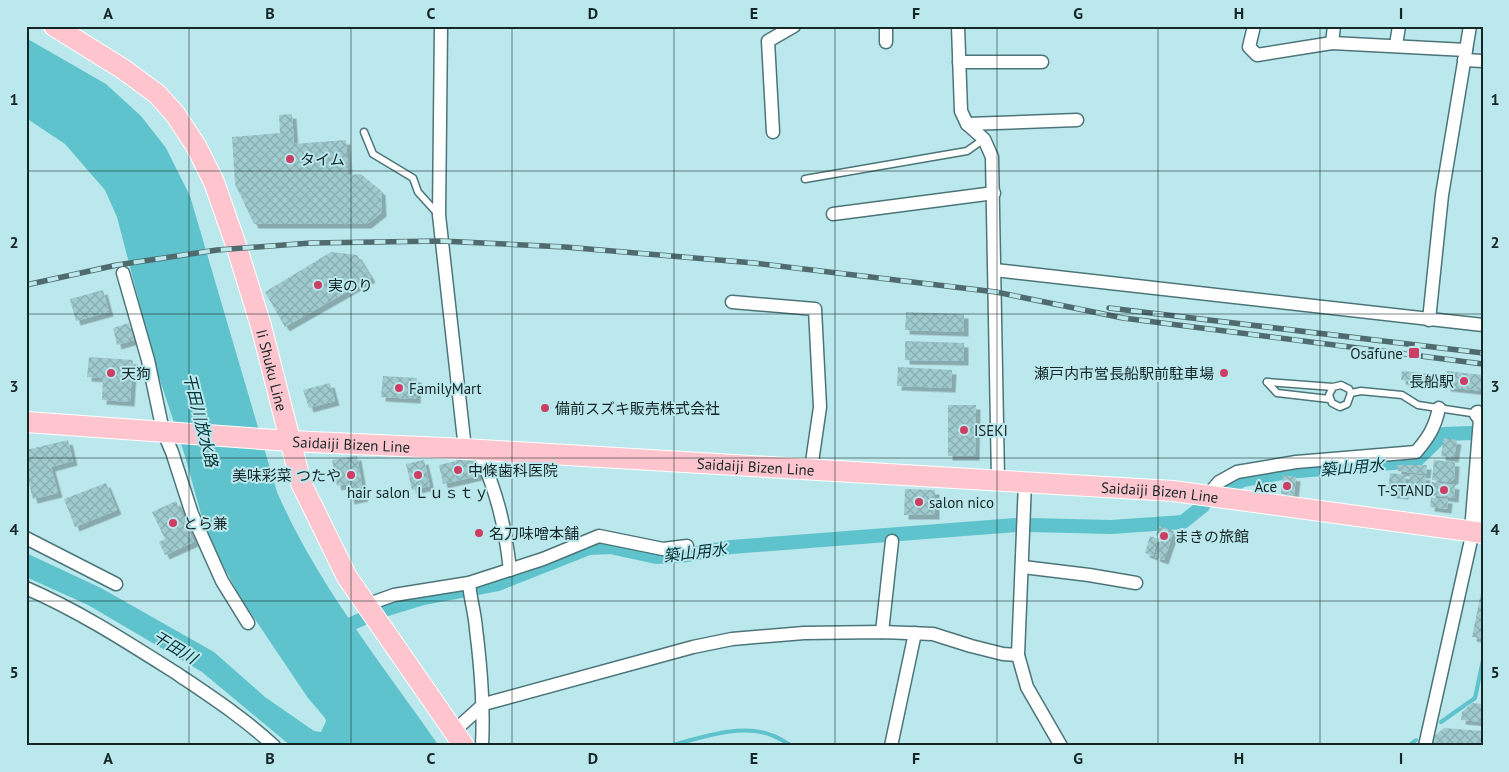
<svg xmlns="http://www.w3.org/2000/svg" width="1509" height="772" viewBox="0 0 1509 772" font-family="'PT Sans','Noto Sans JP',sans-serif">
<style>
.water{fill:#5ec3cc}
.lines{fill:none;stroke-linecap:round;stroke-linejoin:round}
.stream{stroke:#5ec3cc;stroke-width:4}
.canal{stroke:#5ec3cc;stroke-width:14}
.building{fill:url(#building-cross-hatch);filter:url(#shadow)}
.service-casing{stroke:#4c7579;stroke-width:9}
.minor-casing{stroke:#4c7579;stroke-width:15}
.tertiary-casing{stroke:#4c7579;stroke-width:19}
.primary-casing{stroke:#fff;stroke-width:22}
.service{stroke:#fff;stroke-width:6}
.minor{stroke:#fff;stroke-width:12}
.tertiary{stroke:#fff;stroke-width:16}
.primary{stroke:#fec5cf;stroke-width:20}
.rail-casing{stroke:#506b6d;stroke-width:5.5}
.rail{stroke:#bbe8ec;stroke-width:4;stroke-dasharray:11;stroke-linecap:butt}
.grid{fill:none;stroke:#152627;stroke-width:1;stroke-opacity:0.55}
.poi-dot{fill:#cd3e64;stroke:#bbe8ec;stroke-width:2}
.labels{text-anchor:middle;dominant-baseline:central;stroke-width:4;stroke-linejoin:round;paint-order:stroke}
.poi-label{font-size:15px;fill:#152627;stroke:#bbe8ec;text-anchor:start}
.street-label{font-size:15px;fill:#152627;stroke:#bbe8ec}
.water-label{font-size:16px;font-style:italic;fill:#003236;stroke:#bbe8ec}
.neatline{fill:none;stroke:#152627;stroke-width:2}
.grid-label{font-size:16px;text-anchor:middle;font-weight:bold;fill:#152627}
</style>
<defs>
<pattern id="building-cross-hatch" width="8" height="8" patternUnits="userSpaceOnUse" patternTransform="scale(1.25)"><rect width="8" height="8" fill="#9fcbcf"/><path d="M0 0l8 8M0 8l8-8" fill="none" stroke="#88aeb2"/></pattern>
<filter id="shadow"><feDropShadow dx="4.5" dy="4.5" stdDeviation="0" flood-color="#0004"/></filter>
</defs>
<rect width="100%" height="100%" fill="#bbe8ec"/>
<path class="water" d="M26,38l80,46 35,32 25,32 24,48 87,296c40,92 105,172 162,254h-148l-89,-74 -114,-67 -62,-28v-24l75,35 113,64 51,45 49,34 7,1 5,-11 -1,-3 -17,-20 -68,-101 -20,-37 -18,-42 -17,-62 -28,-85 -40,-154 -12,-27 -40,-46 -39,-26z"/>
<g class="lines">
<g class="stream">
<path d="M1441,722l34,-24 8,-38"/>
<path d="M669,746c31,-8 71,-23 102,-11 7,2 14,7 21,11"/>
<path d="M1408,746l8,-6"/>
</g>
<g class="canal">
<path d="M1223,490l20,-10 44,-8 129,-11 28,-27 28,-1"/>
<path d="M1030,525l81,2 72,-5 20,-16"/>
<path d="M384,610l39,-12 75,-14 91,-36 21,-1 46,10 25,-1 50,-9 285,-22"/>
<path d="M351,624l11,-5"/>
</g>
</g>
<g class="building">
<path d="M292,114l2,30 52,-4 2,35 13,-1 20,17 1,21 -15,12h-113l-19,-40 -3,-47 48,-4 -1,-18z"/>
<path d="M331,252l26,3 14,23 -86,49 -20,-35z"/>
<path d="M103,290l6,22 -33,9 -6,-22z"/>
<path d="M906,312l58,2v18l-59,-2z"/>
<path d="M129,323l5,17 -17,5 -4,-17z"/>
<path d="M905,341l59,2v18l-59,-1z"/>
<path d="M89,357l44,3 -3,42 -28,-2 1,-22 -16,-1z"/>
<path d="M898,367l54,3 -1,18 -54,-2z"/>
<path d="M1402,371l40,4 -1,9 -40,-4z"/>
<path d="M1447,371l36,4v16l-37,-4z"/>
<path d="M383,376l34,2 -1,21 -35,-2z"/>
<path d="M330,383l5,18 -26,7 -6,-18z"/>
<path d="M948,405h28l-1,51h-27z"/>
<path d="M1444,438l13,2 -3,18 -13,-2z"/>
<path d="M68,440l5,21 -22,6 7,26 -25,6 -7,-26v-23z"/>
<path d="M457,455l17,2 4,19 -35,8 -4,-19 17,-4z"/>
<path d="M357,456l7,41 -14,3 -3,-16 -10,2 -5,-26z"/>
<path d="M424,460l6,26 -18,4 -6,-26z"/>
<path d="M1434,460l21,2 -1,17 -5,3 -17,-2z"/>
<path d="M1397,465h30l-1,9 -29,-3z"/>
<path d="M1390,473l16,2 -2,20 -16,-2z"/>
<path d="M1410,474l16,2 -2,17 -16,-3z"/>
<path d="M1283,475l13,2 -2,19 -13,-2z"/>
<path d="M1432,482l23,3 -1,13 -23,-3z"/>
<path d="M106,483l11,27 -42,17 -11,-28z"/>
<path d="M905,489l30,1v25h-31z"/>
<path d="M1431,498l17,1 -1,10 -17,-2z"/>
<path d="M176,501l18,41 -29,13 -6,-13 6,-3 -13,-27z"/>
<path d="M1159,526l15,5 -10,29 -9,-3 6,-17 -5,-5z"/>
<path d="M1150,536l8,3 -5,17 -8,-3z"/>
<path d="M1482,588h1v51l-11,-2z"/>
<path d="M1472,703l11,1v18l-22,-2 1,-8z"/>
<path d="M1444,728l39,3v15h-50l-1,-8z"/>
</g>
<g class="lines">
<g class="service-casing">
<g id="service">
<path d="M364,132l9,22 40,24 5,14 19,21"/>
<path d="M805,179l162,-28 17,-12"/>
<path d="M1267,382l66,5 8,-2 8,4 2,4 -4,11 -7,3 -8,-4 -3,-8 4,-8"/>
<path d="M1267,382l10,11 52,6"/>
<path d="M1351,393l10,-2 41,4 16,10 60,9"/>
</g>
</g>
<g class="minor-casing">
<g id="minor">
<path d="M441,26l-2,189 26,234"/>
<path d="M886,26v16"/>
<path d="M958,26l3,85 6,13 17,15 8,18 6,322"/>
<path d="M1254,26l-5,21 8,8 75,-12 134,7"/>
<path d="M1332,43l2,-17"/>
<path d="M1396,45l3,-19"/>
<path d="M1464,60l19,1"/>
<path d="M959,62h83"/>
<path d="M967,124l110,-4"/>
<path d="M773,132l-5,-91 26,-15"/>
<path d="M833,214l161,-21"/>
<path d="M995,270l488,55"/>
<path d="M123,273l25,87 15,71 9,21 20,62 30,67 26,42"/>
<path d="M732,302l83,7 5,98 -9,62"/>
<path d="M1429,320l13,-125 28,-169"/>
<path d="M478,450c19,42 27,75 32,120"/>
<path d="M1025,482l-7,173 9,32 34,59"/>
<path d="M1208,495l11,-13 18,-10 59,-10 120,-10c13,-15 19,-25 23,-44"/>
<path d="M26,538l90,46"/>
<path d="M1023,567l66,8 47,8"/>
<path d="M469,583c1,15 6,30 7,46 5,39 8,78 6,117"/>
<path d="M26,588c53,23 101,54 150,85 34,23 68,45 98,73"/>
<path d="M366,605l28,-10 75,-12 74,-24 56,-23 64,13 24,-3"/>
<path d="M882,632l10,-91"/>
<path d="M453,732l31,-28 209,-57 39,-8 72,-6 78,-1 51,2 38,12 32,8 15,1"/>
<path d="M891,746l24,-113"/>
<path d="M1425,746l48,-215"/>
</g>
</g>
<g class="tertiary-casing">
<path id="tertiary" d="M1473,531l9,-112 -4,-5"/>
</g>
<g class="primary-casing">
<g id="primary">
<path id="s1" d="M54,26l69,43 34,25 18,20 21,32 18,36 23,66 24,78 40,157 46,94 117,169"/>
<path id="s2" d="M26,422l264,19 175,8 708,42 310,42"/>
</g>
</g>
<use href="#service" class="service"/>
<use href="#minor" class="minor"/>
<use href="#tertiary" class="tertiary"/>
<use href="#primary" class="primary"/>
<g class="rail-casing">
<g id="rail">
<path d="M26,285l91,-20 100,-15 94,-7 130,-2 124,6 189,16 242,29 127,26 360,46"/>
<path d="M1109,308l374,45"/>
</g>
</g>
<use href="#rail" class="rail"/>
</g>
<path class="grid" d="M189,26v720M351,26v720M512,26v720M674,26v720M835,26v720M997,26v720M1158,26v720M1320,26v720M26,171h1457M26,314h1457M26,458h1457M26,601h1457"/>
<g class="poi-dot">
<circle cx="290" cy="159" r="5"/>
<circle cx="318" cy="285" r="5"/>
<rect x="1408" y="347" width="12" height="12" rx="2.5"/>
<circle cx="111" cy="373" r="5"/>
<circle cx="1224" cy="373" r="5"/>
<circle cx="1464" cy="381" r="5"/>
<circle cx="399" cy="388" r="5"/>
<circle cx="545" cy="408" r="5"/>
<circle cx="964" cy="430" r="5"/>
<circle cx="458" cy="470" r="5"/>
<circle cx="351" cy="475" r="5"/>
<circle cx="418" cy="475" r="5"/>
<circle cx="1287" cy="486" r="5"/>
<circle cx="1444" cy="490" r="5"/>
<circle cx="919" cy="502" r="5"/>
<circle cx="173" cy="523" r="5"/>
<circle cx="479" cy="533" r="5"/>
<circle cx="1164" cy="536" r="5"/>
</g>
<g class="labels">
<g class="poi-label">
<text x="300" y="159">タイム</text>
<text x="328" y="285">実のり</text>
<text x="1403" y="353" text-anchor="end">Osafune</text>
<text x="121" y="373">天狗</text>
<text x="1214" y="373" text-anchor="end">瀬戸内市営長船駅前駐車場</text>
<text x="1454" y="381" text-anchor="end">長船駅</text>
<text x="409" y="388">FamilyMart</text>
<text x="555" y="408">備前スズキ販売株式会社</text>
<text x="974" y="430">ISEKI</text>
<text x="468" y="470">中條歯科医院</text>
<text x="341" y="475" text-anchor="end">美味彩菜 つたや</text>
<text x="1277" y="486" text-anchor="end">Ace</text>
<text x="1434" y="490" text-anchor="end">T-STAND</text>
<text x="418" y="492" text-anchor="middle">hair salon Ｌｕｓｔｙ</text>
<text x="929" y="502">salon nico</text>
<text x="183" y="523">とら兼</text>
<text x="489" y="533">名刀味噌本舗</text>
<text x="1174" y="536">まきの旅館</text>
</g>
<g class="street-label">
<text stroke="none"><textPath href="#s1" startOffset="426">Ii Shuku Line</textPath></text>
<text stroke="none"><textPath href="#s2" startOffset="326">Saidaiji Bizen Line</textPath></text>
<text stroke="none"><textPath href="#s2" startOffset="731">Saidaiji Bizen Line</textPath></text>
<text stroke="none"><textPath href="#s2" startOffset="1136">Saidaiji Bizen Line</textPath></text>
</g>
<g class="water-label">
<text transform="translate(201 420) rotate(76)">干田川放水路</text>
<text transform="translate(1352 467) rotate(-5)">築山用水</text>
<text transform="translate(695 552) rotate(-7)">築山用水</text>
<text transform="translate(175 647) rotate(31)">干田川</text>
</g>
</g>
<rect width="1509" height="772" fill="none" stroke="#bbe8ec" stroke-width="55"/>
<rect x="28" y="28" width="1454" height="716" class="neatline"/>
<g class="grid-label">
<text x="108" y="19">A</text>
<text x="270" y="19">B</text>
<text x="431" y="19">C</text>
<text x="593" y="19">D</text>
<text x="754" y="19">E</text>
<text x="916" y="19">F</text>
<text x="1078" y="19">G</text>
<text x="1239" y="19">H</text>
<text x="1401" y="19">I</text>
<text x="14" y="105">1</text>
<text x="1495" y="105">1</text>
<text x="14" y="248">2</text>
<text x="1495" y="248">2</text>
<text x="14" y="392">3</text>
<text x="1495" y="392">3</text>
<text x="14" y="535">4</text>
<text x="1495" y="535">4</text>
<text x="14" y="678">5</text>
<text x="1495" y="678">5</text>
<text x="108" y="764">A</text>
<text x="270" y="764">B</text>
<text x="431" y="764">C</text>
<text x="593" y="764">D</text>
<text x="754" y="764">E</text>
<text x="916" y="764">F</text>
<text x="1078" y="764">G</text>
<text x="1239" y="764">H</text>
<text x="1401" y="764">I</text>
</g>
</svg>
